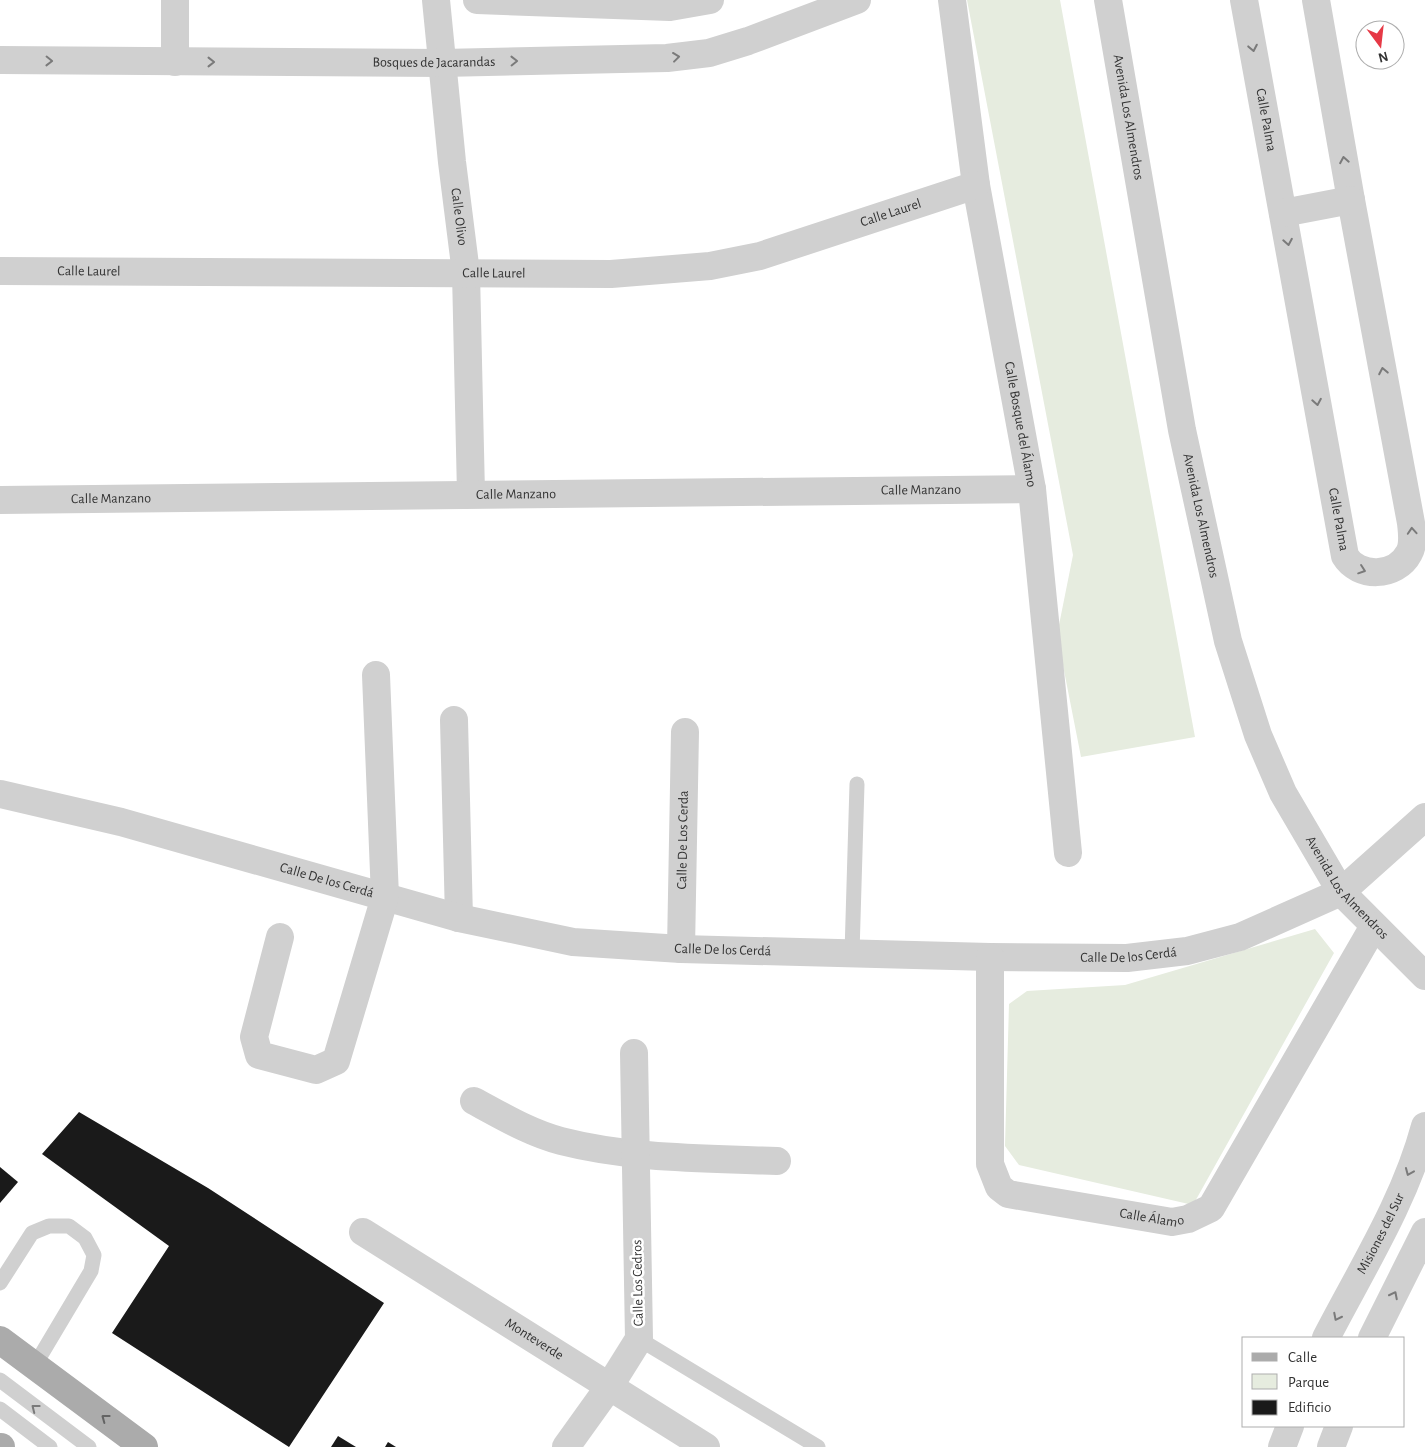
<svg xmlns="http://www.w3.org/2000/svg" width="1425" height="1447" viewBox="0 0 1425 1447" font-family="'Alegreya Sans',sans-serif">
<style>
.green{fill:#e6ecdf}
.building{fill:#1a1a1a}
.lines{fill:none;stroke-linecap:round;stroke-linejoin:round}
.service{stroke:#d0d0d0;stroke-width:15}
.minor{stroke:#d0d0d0;stroke-width:28}
.tertiary{stroke:#d0d0d0;stroke-width:28}
.primary{stroke:#ababab;stroke-width:28}
.oneway{stroke:#7a7a7a}
.oneway2{stroke:#636363}
.labels{text-anchor:middle;dominant-baseline:central;stroke-width:5;stroke-linejoin:round;paint-order:stroke}
.street-label{font-size:14px;fill:#333;stroke:#fff}
</style>
<rect width="100%" height="100%" fill="#fff"/>
<g class="green">
<path d="M967,0h93l135,737 -114,20 -24,-122 16,-80z"/>
<path d="M1315,929l19,24 -141,252 -174,-40 -14,-19 4,-142 18,-13 98,-6z"/>
</g>
<g class="building">
<path d="M79,1112l129,76 176,115 -95,144 -177,-114 57,-87 -127,-92z"/>
<path d="M0,1167l18,15 -18,21z"/>
<path d="M338,1436l18,11h-25z"/>
<path d="M388,1442l8,5h-11z"/>
</g>
<g class="lines">
<g class="service">
<path d="M852,953l5,-169"/>
<path d="M0,1283l32,-50 17,-7h20l16,12 9,17 -3,16 -56,94"/>
<path d="M639,1339l179,108"/>
<path d="M0,1380l89,67"/>
<path d="M0,1409l50,38"/>
</g>
<g class="minor">
<path id="s1" d="M436,0l16,162 14,111 5,221"/>
<path id="s2" d="M952,0l24,185 56,304 36,364"/>
<path id="s3" d="M1108,0l74,430 46,211 30,94 25,58 58,99 84,84"/>
<path id="s4" d="M1244,0l101,556c13,22 51,22 64,-3 5,-9 3,-20 2,-30l-60,-323 -35,-200"/>
<path d="M1283,213l68,-13"/>
<path id="s5" d="M0,271l611,3 99,-8 50,-10 216,-71"/>
<path id="s6" d="M0,500l1032,-11"/>
<path d="M454,720l5,198"/>
<path id="s7" d="M0,794l121,28 338,96 114,24 108,7 309,8 137,1 60,-7 53,-14 101,-45 84,-75"/>
<path d="M280,937l-26,100 5,18 57,15 20,-9 49,-164 -9,-222"/>
<path id="s8" d="M681,949l4,-217"/>
<path id="s9" d="M990,957v207l9,23 9,7 164,28 16,-3 23,-11 163,-282"/>
<path d="M474,1101c28,15 56,32 87,40 70,18 144,17 216,20"/>
<path id="s10" d="M363,1232l343,215"/>
<path id="s11" d="M1326,1338c35,-68 79,-137 99,-212"/>
<path d="M1372,1338l53,-106"/>
<path d="M566,1447l43,-60 30,-48 -5,-286"/>
<path d="M1282,1447l8,-21"/>
<path d="M1331,1447l8,-21"/>
</g>
<g class="tertiary">
<path d="M477,0l193,7 40,-7"/>
<path id="s12" d="M0,60l442,3 225,-5 42,-5 39,-12 109,-41"/>
<path d="M175,62v-62"/>
</g>
<g class="primary">
<path d="M0,1340l144,107"/>
<path d="M0,1447h1"/>
</g>
</g>
<defs><path id="oneway-chevron" d="M-2-3.5L2.5 0L-2 3.5" fill="none" stroke-width="1.6" stroke-linecap="round" stroke-linejoin="round" transform="scale(1.25)"/></defs>
<g class="oneway">
<use href="#oneway-chevron" transform="translate(1253 48) rotate(79)"/>
<use href="#oneway-chevron" transform="translate(676 57) rotate(-7)"/>
<use href="#oneway-chevron" transform="translate(49 61) rotate(1)"/>
<use href="#oneway-chevron" transform="translate(514 61) rotate(-1)"/>
<use href="#oneway-chevron" transform="translate(211 62)"/>
<use href="#oneway-chevron" transform="translate(1344 160) rotate(-100)"/>
<use href="#oneway-chevron" transform="translate(1288 242) rotate(80)"/>
<use href="#oneway-chevron" transform="translate(1383 371) rotate(-101)"/>
<use href="#oneway-chevron" transform="translate(1317 402) rotate(80)"/>
<use href="#oneway-chevron" transform="translate(1412 531) rotate(-94)"/>
<use href="#oneway-chevron" transform="translate(1362 570) rotate(19)"/>
<use href="#oneway-chevron" transform="translate(1409 1172) rotate(113)"/>
<use href="#oneway-chevron" transform="translate(1394 1295) rotate(-63)"/>
<use href="#oneway-chevron" transform="translate(1337 1317) rotate(117)"/>
<use href="#oneway-chevron" transform="translate(35 1408) rotate(-142)"/>
</g>
<use class="oneway2" href="#oneway-chevron" transform="translate(105 1418) rotate(-143)"/>
<g class="labels">
<g class="street-label">
<text stroke="none"><textPath href="#s12" startOffset="434">Bosques de Jacarandas</textPath></text>
<text stroke="none"><textPath href="#s3" startOffset="119">Avenida Los Almendros</textPath></text>
<text stroke="none"><textPath href="#s4" startOffset="122">Calle Palma</textPath></text>
<text stroke="none"><textPath href="#s5" startOffset="899">Calle Laurel</textPath></text>
<text stroke="none"><textPath href="#s1" startOffset="218">Calle Olivo</textPath></text>
<text stroke="none"><textPath href="#s5" startOffset="89">Calle Laurel</textPath></text>
<text stroke="none"><textPath href="#s5" startOffset="494">Calle Laurel</textPath></text>
<text stroke="none"><textPath href="#s2" startOffset="430">Calle Bosque del Álamo</textPath></text>
<text stroke="none"><textPath href="#s6" startOffset="921">Calle Manzano</textPath></text>
<text stroke="none"><textPath href="#s6" startOffset="516">Calle Manzano</textPath></text>
<text stroke="none"><textPath href="#s6" startOffset="111">Calle Manzano</textPath></text>
<text stroke="none"><textPath href="#s3" startOffset="524">Avenida Los Almendros</textPath></text>
<text stroke="none"><textPath href="#s4" startOffset="528">Calle Palma</textPath></text>
<text stroke="none"><textPath href="#s8" startOffset="109">Calle De Los Cerda</textPath></text>
<text stroke="none"><textPath href="#s7" startOffset="338">Calle De los Cerdá</textPath></text>
<text stroke="none"><textPath href="#s3" startOffset="929">Avenida Los Almendros</textPath></text>
<text stroke="none"><textPath href="#s7" startOffset="742">Calle De los Cerdá</textPath></text>
<text stroke="none"><textPath href="#s7" startOffset="1148">Calle De los Cerdá</textPath></text>
<text stroke="none"><textPath href="#s9" startOffset="389">Calle Álamo</textPath></text>
<text stroke="none"><textPath href="#s11" startOffset="118">Misiones del Sur</textPath></text>
<text transform="translate(638 1283) rotate(-91)">Calle Los Cedros</text>
<text stroke="none"><textPath href="#s10" startOffset="202">Monteverde</textPath></text>
</g>
</g>
<rect x="1242" y="1337" width="162" height="90" fill="#ffffff" stroke="#adadad"/>
<rect x="1252" y="1353" width="25" height="8" fill="#ababab" stroke="#adadad"/>
<text x="1288" y="1362" font-size="15" fill="#333333">Calle</text>
<rect x="1252" y="1374" width="25" height="15" fill="#e6ecdf" stroke="#adadad"/>
<text x="1288" y="1387" font-size="15" fill="#333333">Parque</text>
<rect x="1252" y="1400" width="25" height="15" fill="#1a1a1a" stroke="#adadad"/>
<text x="1288" y="1412" font-size="15" fill="#333333">Edificio</text>
<g transform="translate(1380 45) rotate(165)"><circle r="24" fill="#ffffff" stroke="#adadad"/>
<path d="M0-4L9 19L0 12L-9 19Z" fill="#e63946"/>
<text y="-8" font-size="14" font-weight="bold" text-anchor="middle" fill="#333333">N</text>
</g>
</svg>
